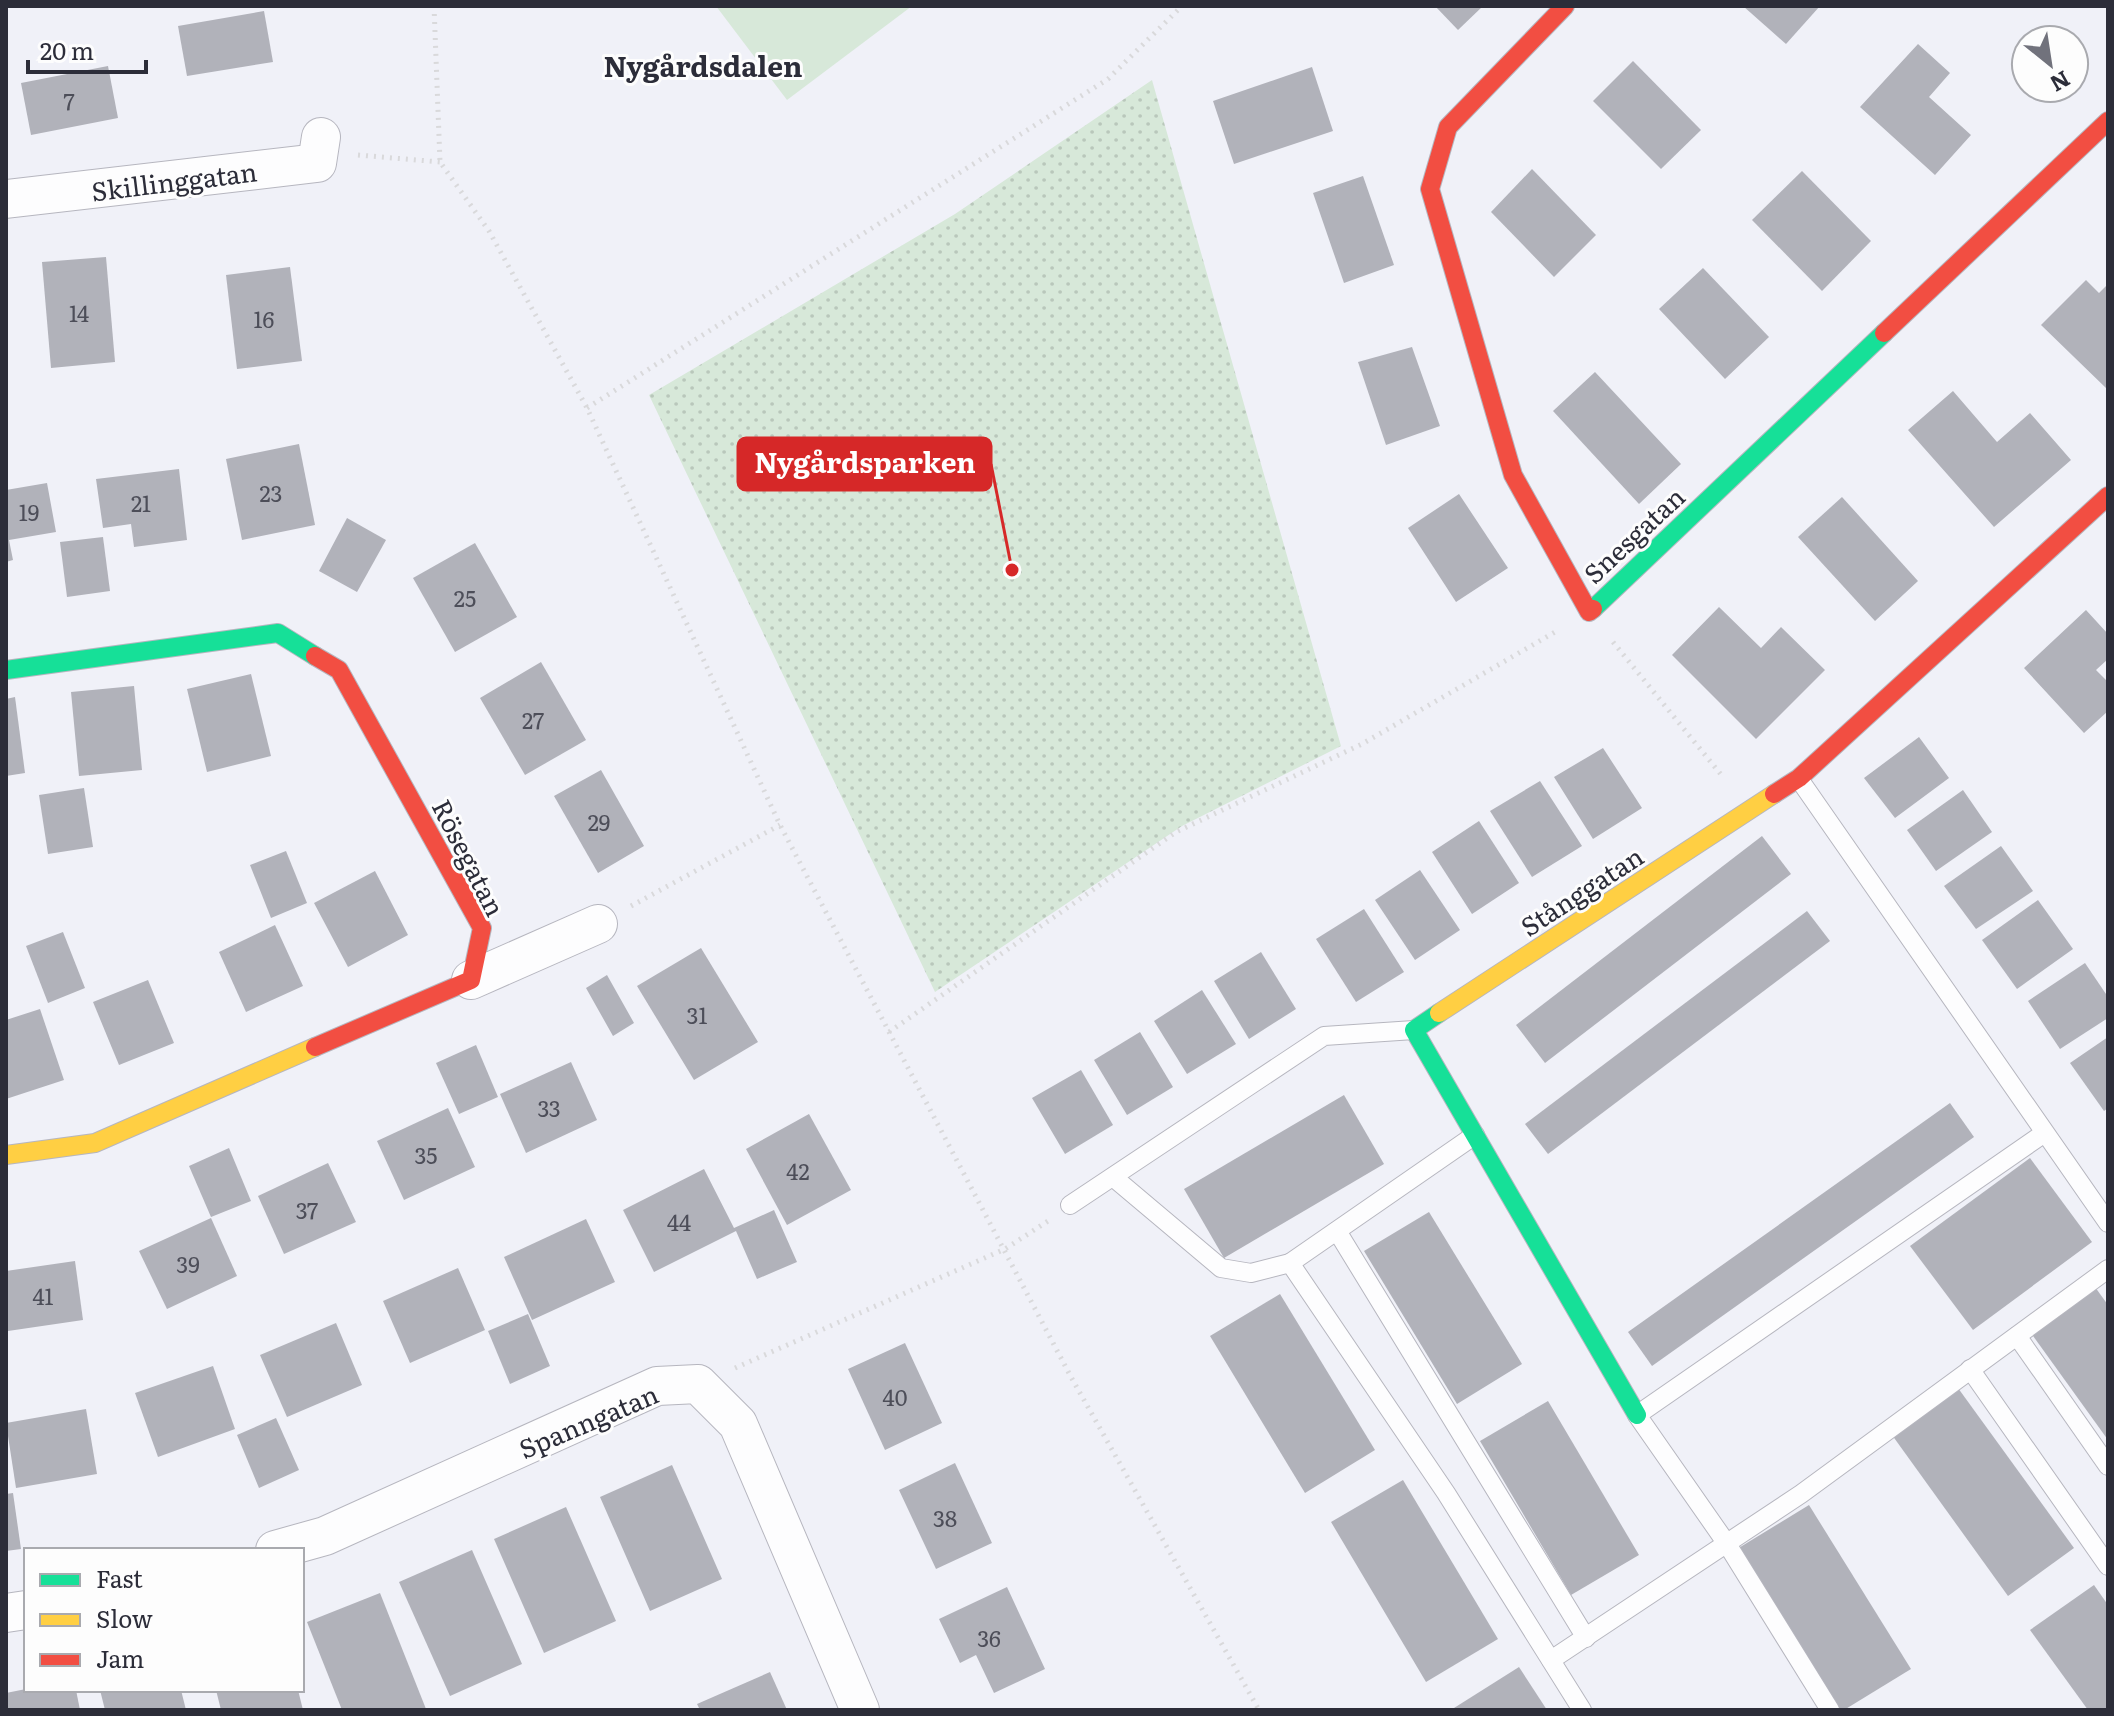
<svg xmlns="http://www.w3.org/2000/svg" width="2114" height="1716" viewBox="0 0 2114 1716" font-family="Literata,serif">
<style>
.park{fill:url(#park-dots)}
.pitch{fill:#d7e8d9}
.building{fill:#b1b2ba}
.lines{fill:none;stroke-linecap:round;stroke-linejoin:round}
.lane-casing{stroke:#b6b6bf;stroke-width:20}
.street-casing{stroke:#b6b6bf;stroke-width:40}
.fast-casing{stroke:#b6b6bf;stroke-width:20}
.slow-casing{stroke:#b6b6bf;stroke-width:20}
.jam-casing{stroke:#b6b6bf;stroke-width:20}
.path{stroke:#d9d9db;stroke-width:5;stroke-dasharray:2 6;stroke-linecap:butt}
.lane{stroke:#fdfdfe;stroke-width:18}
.street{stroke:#fdfdfe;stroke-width:38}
.fast{stroke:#16e098;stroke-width:18}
.slow{stroke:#ffcf43;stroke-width:18}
.jam{stroke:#f24e42;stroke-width:18}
.labels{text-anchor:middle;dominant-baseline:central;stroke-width:6;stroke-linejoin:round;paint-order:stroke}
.number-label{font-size:22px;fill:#4d4e59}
.street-label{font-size:26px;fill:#2c2d39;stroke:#fdfdfd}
.neighbourhood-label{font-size:28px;font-weight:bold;fill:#2c2d39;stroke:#fdfdfd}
.leader{fill:none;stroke:#d62828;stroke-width:3}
.callout-dot{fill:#d62828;stroke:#fdfdfd;stroke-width:3}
.callout{fill:#d62828;stroke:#d62828;stroke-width:3}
.callout-label{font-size:28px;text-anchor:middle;font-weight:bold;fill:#fff}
</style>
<defs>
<pattern id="park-dots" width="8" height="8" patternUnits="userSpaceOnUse" patternTransform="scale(2)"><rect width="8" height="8" fill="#d7e8d9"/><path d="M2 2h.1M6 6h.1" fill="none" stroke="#b9c7bb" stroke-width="1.8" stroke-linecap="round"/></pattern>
</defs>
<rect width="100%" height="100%" fill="#f0f1f8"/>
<path class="park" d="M1152,80l189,666 -159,80 -247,166 -286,-597 306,-181z"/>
<path class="pitch" d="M716,6h196l-125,94z"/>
<g class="building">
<path d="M1435,6h48l-25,24z"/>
<path d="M1743,6h77l-34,38z"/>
<path d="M264,11l9,51 -86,14 -9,-50z"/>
<path d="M1918,44l32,29 -21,24 42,38 -36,40 -75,-68z"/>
<path d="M1633,61l68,69 -40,39 -68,-68z"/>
<path d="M108,66l10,52 -87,17 -10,-52z"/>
<path d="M1312,67l21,64 -99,33 -21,-63z"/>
<path d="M1532,169l64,66 -42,42 -63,-65z"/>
<path d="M1802,171l69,70 -49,50 -70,-71z"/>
<path d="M1363,176l31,89 -50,18 -31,-90z"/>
<path d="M106,257l9,105 -64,6 -9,-106z"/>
<path d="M290,267l12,94 -65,8 -11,-94z"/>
<path d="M1703,268l66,69 -44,42 -66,-70z"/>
<path d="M2086,280l13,13 9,-9v102l-2,2 -65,-63z"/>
<path d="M1412,347l28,79 -54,19 -28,-83z"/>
<path d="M1595,372l86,92 -42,40 -86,-93z"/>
<path d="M1953,391l44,51 33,-29 41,47 -77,67 -86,-97z"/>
<path d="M299,444l16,81 -73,15 -16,-81z"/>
<path d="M179,469l8,71 -53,7 -3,-23 -28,4 -7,-49z"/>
<path d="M47,483l9,49 -47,8 4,20 -7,2v-72z"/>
<path d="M1459,494l49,74 -52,34 -48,-74z"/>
<path d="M1842,497l76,84 -43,40 -77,-84z"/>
<path d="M347,518l39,22 -29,52 -38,-21z"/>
<path d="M103,537l7,54 -43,6 -7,-55z"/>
<path d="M475,543l42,74 -62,35 -42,-74z"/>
<path d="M1719,607l42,41 20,-21 44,43 -69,69 -84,-84z"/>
<path d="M2086,610l22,24v25l-12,11 12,12v29l-24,22 -60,-65z"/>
<path d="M541,662l45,78 -61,35 -45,-77z"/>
<path d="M251,674l20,82 -64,16 -20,-83z"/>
<path d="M134,686l8,84 -63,6 -8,-84z"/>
<path d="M15,697l10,76 -19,3v-77z"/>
<path d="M1919,737l30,41 -54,40 -31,-40z"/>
<path d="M1603,748l39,60 -49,31 -39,-62z"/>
<path d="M601,770l43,76 -46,27 -44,-77z"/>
<path d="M1540,781l42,65 -50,31 -42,-66z"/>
<path d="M84,788l9,59 -45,7 -9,-59z"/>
<path d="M1963,790l29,42 -56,39 -29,-41z"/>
<path d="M1479,821l40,62 -47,31 -40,-62z"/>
<path d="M1762,836l29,38 -246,189 -29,-38z"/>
<path d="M2001,846l32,45 -57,38 -32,-43z"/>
<path d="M286,851l21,52 -36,15 -21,-53z"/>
<path d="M1420,870l40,60 -45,30 -40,-60z"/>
<path d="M375,871l33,64 -60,32 -34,-64z"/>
<path d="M2038,900l35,49 -56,40 -35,-49z"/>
<path d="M1364,909l40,63 -48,30 -40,-63z"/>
<path d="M1807,911l23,30 -282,213 -23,-30z"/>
<path d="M275,925l28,61 -57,26 -27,-60z"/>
<path d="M63,932l22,56 -37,15 -22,-57z"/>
<path d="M701,948l57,94 -64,38 -57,-94z"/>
<path d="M1261,952l35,57 -47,30 -35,-58z"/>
<path d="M2085,963l23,34v21l-48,31 -32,-48z"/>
<path d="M607,975l27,48 -21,13 -27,-48z"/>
<path d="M148,980l26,63 -55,22 -26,-63z"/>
<path d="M1202,990l34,54 -49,30 -33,-53z"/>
<path d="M40,1009l24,71 -58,19v-79z"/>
<path d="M1140,1032l33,55 -46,28 -33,-55z"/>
<path d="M2108,1037v71l-4,3 -34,-48z"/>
<path d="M476,1045l22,52 -39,17 -23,-51z"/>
<path d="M571,1062l26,58 -71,33 -26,-59z"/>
<path d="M1081,1070l32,55 -48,29 -33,-56z"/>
<path d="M1344,1095l40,69 -160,94 -40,-69z"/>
<path d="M1950,1103l24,34 -322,229 -24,-34z"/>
<path d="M448,1108l27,59 -71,33 -27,-59z"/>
<path d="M809,1114l42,76 -64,35 -41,-76z"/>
<path d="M229,1148l22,53 -40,16 -22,-51z"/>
<path d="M2030,1158l62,84 -119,88 -63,-84z"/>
<path d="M328,1163l28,59 -72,32 -26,-58z"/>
<path d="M704,1169l30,59 40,-18 23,52 -40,17 -21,-48 -82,41 -31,-62z"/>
<path d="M1429,1212l93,152 -65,40 -93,-153z"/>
<path d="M211,1218l26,58 -70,33 -28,-58z"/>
<path d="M586,1219l29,63 -83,38 -28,-63z"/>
<path d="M75,1261l8,59 -75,11 -2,-60z"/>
<path d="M458,1268l27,62 -75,33 -27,-62z"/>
<path d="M2095,1287l13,18v135l-77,-107z"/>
<path d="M1280,1294l95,156 -70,43 -95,-157z"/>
<path d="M528,1314l22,52 -40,18 -22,-53z"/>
<path d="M336,1323l26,62 -75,32 -27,-62z"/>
<path d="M905,1343l37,80 -57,27 -37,-81z"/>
<path d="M213,1366l22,63 -77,28 -23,-64z"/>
<path d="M1958,1388l116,160 -66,48 -116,-161z"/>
<path d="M1548,1401l91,154 -68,40 -91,-154z"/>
<path d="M86,1409l11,65 -81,14 -10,-65z"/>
<path d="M276,1418l23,52 -40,18 -22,-53z"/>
<path d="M955,1463l37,80 -56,26 -37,-79z"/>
<path d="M672,1465l50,114 -72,32 -50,-114z"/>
<path d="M1403,1480l95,159 -72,43 -95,-160z"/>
<path d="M13,1493l8,56 -15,2v-57z"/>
<path d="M1809,1505l102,164 -67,41h-7l-100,-161z"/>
<path d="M566,1507l50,114 -72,32 -50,-114z"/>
<path d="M472,1550l50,114 -72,32 -51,-114z"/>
<path d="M2094,1585l14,20v105h-20l-58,-80z"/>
<path d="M1007,1587l38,82 -51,24 -18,-38 -16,8 -21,-44z"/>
<path d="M380,1593l46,116 -3,1h-81l-35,-88z"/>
<path d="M1519,1667l28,43h-92l-1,-2z"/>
<path d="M770,1672l17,38h-87l-3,-6z"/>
<path d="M26,1689l50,1 4,20h-74v-17z"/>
<path d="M100,1690h81l5,20h-81z"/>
<path d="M216,1690h82l5,20h-82z"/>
</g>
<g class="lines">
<g class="lane-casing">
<g id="lane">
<path d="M1799,779l309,444"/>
<path d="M1113,1177l108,91 30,5 39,-10 156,230 136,217"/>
<path d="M1070,1205l254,-169 90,-6"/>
<path d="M1337,1231l249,407"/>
<path d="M1290,1263l185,-128"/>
<path d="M2017,1336l91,130"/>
<path d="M1970,1369l138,197"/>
<path d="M1551,1660l250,-166 307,-225"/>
<path d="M1830,1710l-103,-166 -90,-129 406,-281"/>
</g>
</g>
<g class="street-casing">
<g id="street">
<path d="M6,199l311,-36 4,-26"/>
<path d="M471,980l127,-56"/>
<path d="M275,1550l50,-14 332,-150 41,-2 40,40 122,286"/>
<path d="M6,1613l20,-3"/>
</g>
</g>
<g class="fast-casing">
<g id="fast">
<path d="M1593,609l291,-276"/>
<path d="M6,670l272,-37 37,23"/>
<path d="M1439,1013l-25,17 223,385"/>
</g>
</g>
<g class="slow-casing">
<g id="slow">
<path d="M1439,1013l335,-219"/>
<path d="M6,1155l89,-12 220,-96"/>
</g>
</g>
<g class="jam-casing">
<g id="jam">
<path d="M1565,6l-117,121 -18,62 83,286 76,137 4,-3"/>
<path d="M1884,333l224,-212"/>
<path d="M315,656l24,14 143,258 -11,52 -156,67"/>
<path d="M1774,794l25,-16 309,-282"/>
</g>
</g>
<g class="path">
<path d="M434,6l6,156 49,69 98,177 193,417 291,552 188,333"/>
<path d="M358,155l82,7"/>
<path d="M587,408l521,-329 74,-73"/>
<path d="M1613,642l110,135"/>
<path d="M631,906l149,-81"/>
<path d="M889,1032l287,-200 186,-88 193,-112"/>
<path d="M735,1368l270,-119 43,-28"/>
</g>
<use href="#lane" class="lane"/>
<use href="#street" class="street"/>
<use href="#fast" class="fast"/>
<use href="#slow" class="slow"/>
<use href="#jam" class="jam"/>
</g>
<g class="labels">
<g class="number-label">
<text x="69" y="100">7</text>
<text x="79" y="312">14</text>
<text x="264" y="318">16</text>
<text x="271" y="492">23</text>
<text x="141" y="502">21</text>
<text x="29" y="511">19</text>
<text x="465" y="597">25</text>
<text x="533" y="719">27</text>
<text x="599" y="821">29</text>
<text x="697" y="1014">31</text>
<text x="549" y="1107">33</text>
<text x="426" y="1154">35</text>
<text x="798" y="1170">42</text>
<text x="307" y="1209">37</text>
<text x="679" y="1221">44</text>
<text x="188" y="1263">39</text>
<text x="43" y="1295">41</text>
<text x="895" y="1396">40</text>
<text x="945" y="1517">38</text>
<text x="989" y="1637">36</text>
</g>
<g class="street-label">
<text transform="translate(174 180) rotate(-7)">Skillinggatan</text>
<text transform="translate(1633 534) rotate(-43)">Snesgatan</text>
<text transform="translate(470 857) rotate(63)">Rösegatan</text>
<text transform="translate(1581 890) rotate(-33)">Stånggatan</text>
<text transform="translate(588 1420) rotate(-23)">Spanngatan</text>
</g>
<g class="neighbourhood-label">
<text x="703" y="65">Nygårdsdalen</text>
</g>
</g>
<path class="leader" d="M1012 570L991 464"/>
<circle class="callout-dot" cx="1012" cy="570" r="8"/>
<rect class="callout" x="738" y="438" width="253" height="52" rx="8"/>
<g class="callout-label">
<text x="865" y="473">Nygårdsparken</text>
</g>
<rect width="2114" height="1716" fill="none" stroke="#2c2d39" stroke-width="16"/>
<rect x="24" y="1548" width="280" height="144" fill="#fdfdfd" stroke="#a9aaaf" stroke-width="2"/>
<rect x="40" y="1574" width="40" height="12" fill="#16e098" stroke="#a9aaaf" stroke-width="2"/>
<text x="96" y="1588" font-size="24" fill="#2c2d39">Fast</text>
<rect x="40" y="1614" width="40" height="12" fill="#ffcf43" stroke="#a9aaaf" stroke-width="2"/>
<text x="96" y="1628" font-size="24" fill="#2c2d39">Slow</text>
<rect x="40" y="1654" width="40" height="12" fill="#f24e42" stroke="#a9aaaf" stroke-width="2"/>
<text x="96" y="1668" font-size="24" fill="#2c2d39">Jam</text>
<g transform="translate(2050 64) rotate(150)"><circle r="38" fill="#fdfdfd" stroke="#a9aaaf" stroke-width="2"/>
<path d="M0-6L14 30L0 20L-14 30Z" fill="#71727c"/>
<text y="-12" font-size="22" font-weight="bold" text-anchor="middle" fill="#2c2d39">N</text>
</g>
<path d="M28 60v12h118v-12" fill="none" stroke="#2c2d39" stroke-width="4"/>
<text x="40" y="60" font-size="24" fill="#2c2d39" stroke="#fdfdfd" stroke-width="6" paint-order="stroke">20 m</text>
</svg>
